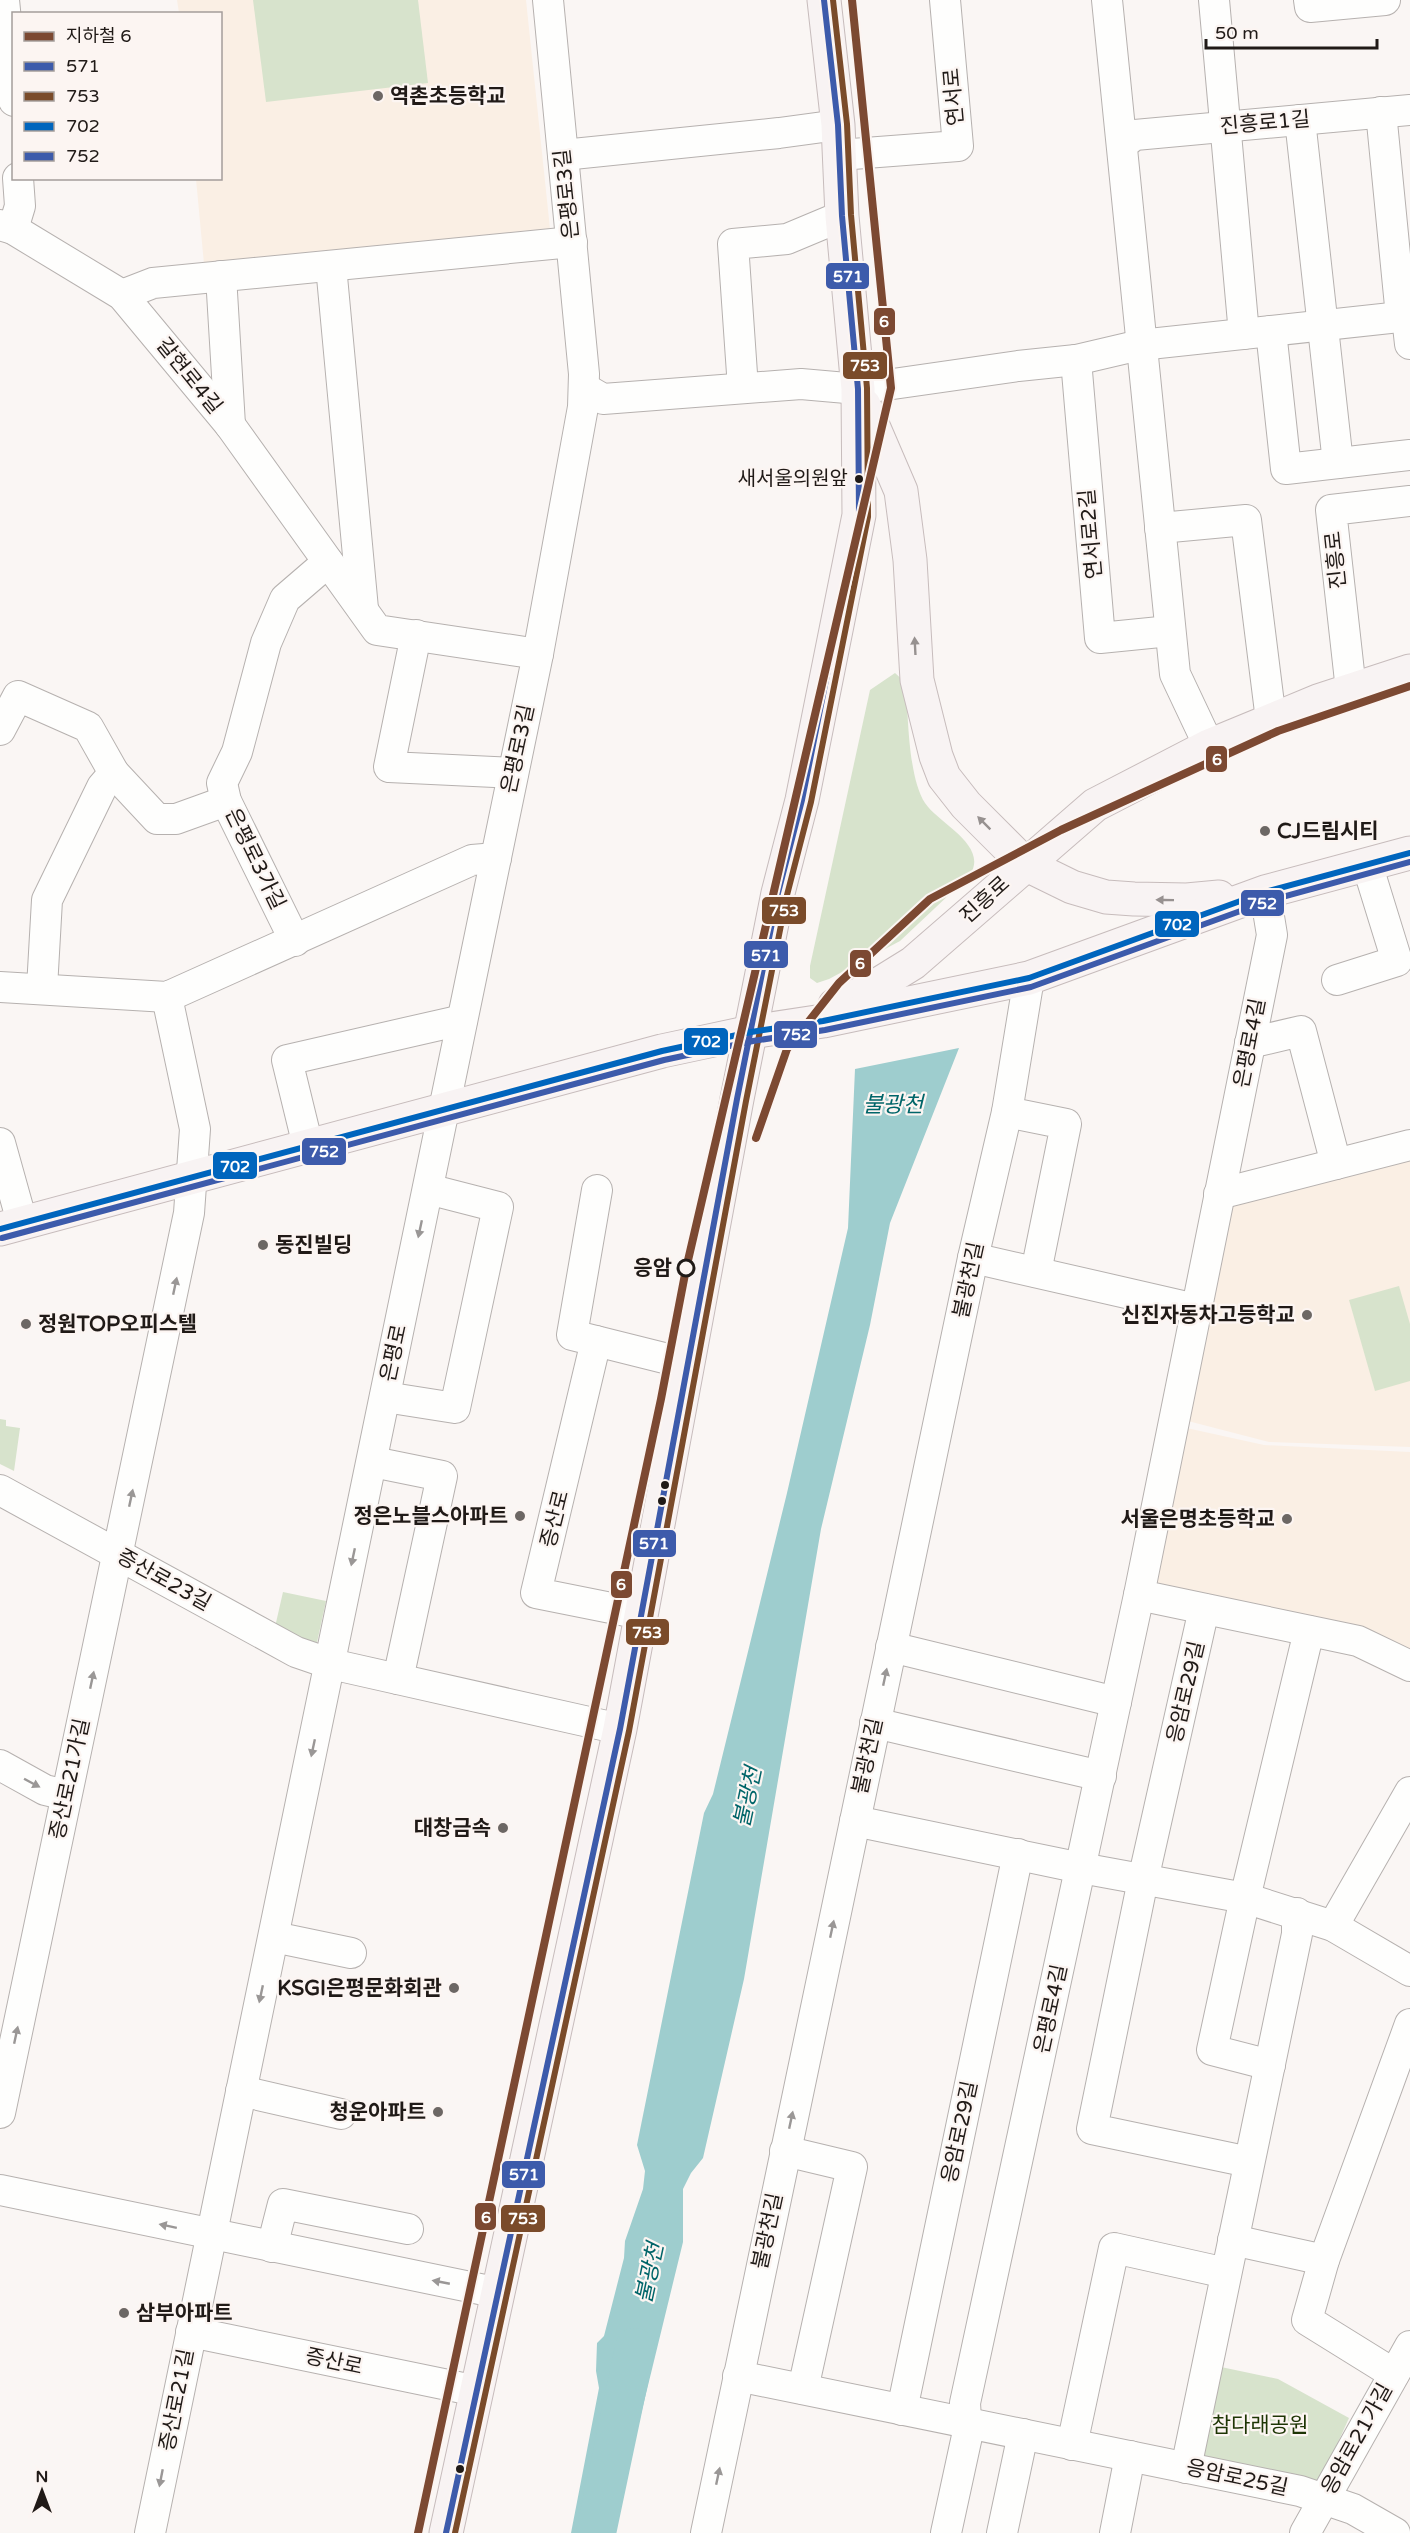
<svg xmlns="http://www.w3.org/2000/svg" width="1410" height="2533" viewBox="0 0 1410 2533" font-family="'Varela Round','Noto Sans KR',sans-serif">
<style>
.education{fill:#faefe4}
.green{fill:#d7e3cc}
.water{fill:#9ecdce;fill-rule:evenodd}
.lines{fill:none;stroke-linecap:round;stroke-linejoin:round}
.river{stroke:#9ecdce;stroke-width:40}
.minor-casing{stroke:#b6b1af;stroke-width:32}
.major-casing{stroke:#c7bcbc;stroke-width:35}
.minor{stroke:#fefefd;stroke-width:30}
.major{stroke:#f8f3f3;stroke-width:33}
.bus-1-casing{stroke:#fcf5f2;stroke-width:10}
.bus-2-casing{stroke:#fcf5f2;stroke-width:10}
.bus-3-casing{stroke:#fcf5f2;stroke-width:10}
.bus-4-casing{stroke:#fcf5f2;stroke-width:10}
.bus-1{stroke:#3d5bab;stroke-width:6}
.bus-2{stroke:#7a4b2a;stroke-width:6}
.bus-3{stroke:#0065bd;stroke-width:6}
.bus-4{stroke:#3d5bab;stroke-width:6}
.metro-1-casing{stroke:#fcf5f2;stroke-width:12}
.metro-1{stroke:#7c4932;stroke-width:8}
.oneway{fill:#979190}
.oneway2{fill:#9a9796}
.poi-dot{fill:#6c6764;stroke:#fcf5f2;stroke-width:2}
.bus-dot{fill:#201a17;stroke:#fcf5f2;stroke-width:2}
.stop-dot{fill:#fcf5f2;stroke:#201a17;stroke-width:3}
.labels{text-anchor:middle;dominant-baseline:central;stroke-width:4.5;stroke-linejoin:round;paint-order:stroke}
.bus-label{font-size:20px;fill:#201a17;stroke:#fcf5f2;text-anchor:end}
.poi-label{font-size:21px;font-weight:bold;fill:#201a17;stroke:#fcf5f2;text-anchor:end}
.street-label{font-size:21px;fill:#201a17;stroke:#fcf5f2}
.stop-label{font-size:21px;font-weight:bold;fill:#201a17;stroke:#fcf5f2;text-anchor:end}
.park-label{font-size:21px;fill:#1d3504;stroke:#fcf5f2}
.water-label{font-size:22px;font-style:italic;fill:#006569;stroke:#fcf5f2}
.line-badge{stroke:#fcf5f2;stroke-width:2}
.badge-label{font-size:16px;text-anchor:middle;font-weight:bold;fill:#fff}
</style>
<rect width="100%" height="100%" fill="#faf6f4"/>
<g class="education">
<path d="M177,0h349l24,229 -346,35 -8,-85 24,-1v-164l-41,-1z"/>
<path d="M1410,1153v294l-141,-5 -85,-22 44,-222z"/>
<path d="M1182,1427l82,18 146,7v200l-261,-67z"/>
</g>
<g class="green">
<path d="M253,0h165l10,83 -162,19z"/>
<path d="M895,673l11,10c2,31 2,94 19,120 14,21 64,42 45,72l-70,66 -71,38 -12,4 -7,-5v-12l60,-276z"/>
<path d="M1399,1286l11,38v57l-35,10 -26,-91z"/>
<path d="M0,1419l6,1v6l14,2 -6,43 -14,-7z"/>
<path d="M283,1592l43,9 -10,46 -41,-20z"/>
<path d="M1221,2367l57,12 71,39 -32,71 -121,-27z"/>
</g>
<path class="water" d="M959,1048l-69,175 -20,102 -49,204 -77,450 -41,179 -12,15 -8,16v53l-71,291h-41l28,-145 -3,-17 1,-28 7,-7 20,-78 1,-17 18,-52 2,-18 -8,-26 67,-332 9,-19 74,-301 61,-265 7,-159zM618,2398l4,2 3,8 -16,69 -7,4 -7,-7 17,-73z"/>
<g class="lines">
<path class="river" d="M596,2533l39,-185"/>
<g class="minor-casing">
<g id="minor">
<path d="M4,0l10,101"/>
<path d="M1107,0l68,674 34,72"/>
<path d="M1214,0l30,334"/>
<path d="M1309,0l1,7 75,-7"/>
<path d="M1381,112l19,194 7,11 3,27"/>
<path d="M1300,120l38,343"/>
<path d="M1122,144l13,-9 275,-25"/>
<path d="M563,155l216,-22 59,-8"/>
<path d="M839,155l119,-9 -13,-146"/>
<path d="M0,225l13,4 109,66 108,130 147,205 161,24"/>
<path d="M13,229l7,-23 -2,-28"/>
<path d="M331,266l32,343"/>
<path d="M221,276l9,149"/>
<path d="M122,295l31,-12 419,-41"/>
<path d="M1271,331l15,138 124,-14"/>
<path d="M1076,360l24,278 70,-7"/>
<path d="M584,388l19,11 198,-15 57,5 160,-23 58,-6 64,-15 270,-29"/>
<path d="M743,388l-10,-144 54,-5 55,-23"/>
<path d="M1160,528l86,-8 25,200"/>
<path d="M416,635l-27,132 124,6"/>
<path d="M1351,690l-20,-180 79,-9"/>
<path d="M0,730l18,-34 70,31 26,46 43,46h19l50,-18"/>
<path d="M295,941l-69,-140 -4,-18 15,-31 29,-109 19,-44 43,-37"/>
<path d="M1337,980l60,-19 -30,-97"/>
<path d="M0,987l167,10 305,-137 24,-2"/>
<path d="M42,988l5,-88 55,-113 12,-14"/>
<path d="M1250,1043l51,-12 35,133"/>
<path d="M1007,1112l59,12 -30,148"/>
<path d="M0,1143l22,79"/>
<path d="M308,1146l-21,-86 175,-40"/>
<path d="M597,1190l-25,145 116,29"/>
<path d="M1219,1194l191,-49"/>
<path d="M973,1258l223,51"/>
<path d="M596,1341l-60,252 105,21"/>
<path d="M385,1397l70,11 43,-201 -70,-18"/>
<path d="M373,1462l69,14 -44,203"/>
<path d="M0,1490l296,162 35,12 289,65"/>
<path d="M1139,1595l219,46 52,25"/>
<path d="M1204,1609l-61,271 -51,249 157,33"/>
<path d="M891,1647l225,55"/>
<path d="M875,1723l226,53"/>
<path d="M0,1765l45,25 21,5"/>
<path d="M855,1821l226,47 164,30 88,28 77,45"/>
<path d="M1333,1926l77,-134"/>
<path d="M274,1937l77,16"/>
<path d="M1270,2065l-58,-15 33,-152 64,-267"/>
<path d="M241,2091l100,23"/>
<path d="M0,2113l189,-900 6,-84 -28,-132"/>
<path d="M785,2151l67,16 -49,222"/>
<path d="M0,2190l499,103"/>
<path d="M1233,2240l91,20"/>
<path d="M272,2247l11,-43 125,25"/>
<path d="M191,2332l286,59"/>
<path d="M1394,2374l-87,-54 17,-60 86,-236"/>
<path d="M738,2376l562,115 53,18 42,24"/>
<path d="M902,2410l116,-556"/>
<path d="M1072,2445l42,-197 112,25"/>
<path d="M1186,2468l111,-534v-21"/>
<path d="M150,2533l388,-1879 45,-247 1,-33 -36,-374"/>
<path d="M706,2533l267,-1275 34,-146 22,-134"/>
<path d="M946,2533l21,-97 -2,-33 174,-808 133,-660 -7,-43"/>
<path d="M1002,2533l21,-99"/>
<path d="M1115,2533l15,-77"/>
<path d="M1305,2533l105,-187"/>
</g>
</g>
<g class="major-casing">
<g id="major">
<path d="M864,405l37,86 9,69 7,120 19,76 8,21 22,28 59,59 47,23 34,10 28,2 53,1 32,-3"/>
<path d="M835,1005l36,-16 42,-26 182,-158 114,-59 109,-45 92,-30"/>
<path d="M0,1229l662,-178 89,-19 72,-11 206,-43 236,-86 145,-39"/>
<path d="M446,2533l174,-804 117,-630 41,-206 24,-93 57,-285 -1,-126 -16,-173 -4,-91 -14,-125"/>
</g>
</g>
<use href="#minor" class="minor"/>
<use href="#major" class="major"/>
<g class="bus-1-casing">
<path id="bus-1" d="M446,2533l174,-804 117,-630 41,-206 24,-93 57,-285 -1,-126 -16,-173 -4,-91 -14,-125"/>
</g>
<g class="bus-2-casing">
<path id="bus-2" d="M455,2533l174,-802 117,-630 41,-206 24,-93 57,-285 -1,-129 -16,-173 -4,-91 -14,-124"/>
</g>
<g class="bus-3-casing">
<path id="bus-3" d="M0,1229l662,-178 89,-19 72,-11 206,-43 236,-86 145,-39"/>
</g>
<g class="bus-4-casing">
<path id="bus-4" d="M2,1238l662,-178 89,-19 72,-11 206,-43 237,-86 142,-39"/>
</g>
<use href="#bus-1" class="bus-1"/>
<use href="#bus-2" class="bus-2"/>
<use href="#bus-3" class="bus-3"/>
<use href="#bus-4" class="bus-4"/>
<g class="metro-1-casing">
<g id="metro-1">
<path d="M756,1138l31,-89 52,-66 91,-84 131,-69 217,-99 132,-45"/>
<path d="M418,2533l243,-1134 25,-130 205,-881 -39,-388"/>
</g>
</g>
<use href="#metro-1" class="metro-1"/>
</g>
<defs><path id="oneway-solid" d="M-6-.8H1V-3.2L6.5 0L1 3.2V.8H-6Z" transform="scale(1.5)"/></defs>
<g class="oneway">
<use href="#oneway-solid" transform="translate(915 646) rotate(-93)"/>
<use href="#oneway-solid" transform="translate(984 823) rotate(-135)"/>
<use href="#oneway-solid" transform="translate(1165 900) rotate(-179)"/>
</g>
<g class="oneway2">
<use href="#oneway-solid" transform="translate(420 1229) rotate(102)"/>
<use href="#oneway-solid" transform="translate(175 1286) rotate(-78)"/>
<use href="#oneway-solid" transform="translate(131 1498) rotate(-78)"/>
<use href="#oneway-solid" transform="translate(353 1557) rotate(102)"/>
<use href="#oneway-solid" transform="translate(885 1677) rotate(-78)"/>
<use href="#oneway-solid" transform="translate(92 1680) rotate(-78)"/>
<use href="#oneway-solid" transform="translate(313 1748) rotate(102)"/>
<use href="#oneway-solid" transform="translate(32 1783) rotate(28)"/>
<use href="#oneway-solid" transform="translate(832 1929) rotate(-78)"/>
<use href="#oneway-solid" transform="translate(261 1994) rotate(102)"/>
<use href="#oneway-solid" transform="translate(16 2035) rotate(-78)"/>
<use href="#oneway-solid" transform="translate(791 2120) rotate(-78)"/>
<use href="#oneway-solid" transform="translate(168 2226) rotate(-168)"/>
<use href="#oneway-solid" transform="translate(441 2282) rotate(-169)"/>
<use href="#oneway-solid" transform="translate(718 2476) rotate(-78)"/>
<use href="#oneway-solid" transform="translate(161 2478) rotate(101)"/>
</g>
<g class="poi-dot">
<circle cx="378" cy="96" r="6"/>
<circle cx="1265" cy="831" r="6"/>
<circle cx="263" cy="1245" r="6"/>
<circle cx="1307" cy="1315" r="6"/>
<circle cx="26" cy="1324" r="6"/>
<circle cx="520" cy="1516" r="6"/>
<circle cx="1287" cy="1519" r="6"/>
<circle cx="503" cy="1828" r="6"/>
<circle cx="454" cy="1988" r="6"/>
<circle cx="438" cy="2112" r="6"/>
<circle cx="124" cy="2313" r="6"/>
</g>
<g class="bus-dot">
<circle cx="859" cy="479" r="5"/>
<circle cx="665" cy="1485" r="5"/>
<circle cx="662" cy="1501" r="5"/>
<circle cx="460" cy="2469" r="5"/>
</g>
<circle class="stop-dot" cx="686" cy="1268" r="8"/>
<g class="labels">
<g class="bus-label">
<text x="848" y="479">새서울의원앞</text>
</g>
<g class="poi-label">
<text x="390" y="96" text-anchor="start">역촌초등학교</text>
<text x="1277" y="831" text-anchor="start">CJ드림시티</text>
<text x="275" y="1245" text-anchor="start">동진빌딩</text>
<text x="1295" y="1315">신진자동차고등학교</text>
<text x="38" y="1324" text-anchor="start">정원TOP오피스텔</text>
<text x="508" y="1516">정은노블스아파트</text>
<text x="1275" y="1519">서울은명초등학교</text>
<text x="491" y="1828">대창금속</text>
<text x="442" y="1988">KSGI은평문화회관</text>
<text x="426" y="2112">청운아파트</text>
<text x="136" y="2313" text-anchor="start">삼부아파트</text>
</g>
<g class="street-label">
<text transform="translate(954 97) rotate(-95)">연서로</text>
<text transform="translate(1265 123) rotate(-5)">진흥로1길</text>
<text transform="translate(567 194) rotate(-96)">은평로3길</text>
<text transform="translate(189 376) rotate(51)">갈현로4길</text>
<text transform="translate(1091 534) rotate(-95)">연서로2길</text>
<text transform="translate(1336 560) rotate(-96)">진흥로</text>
<text transform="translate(518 749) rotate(-78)">은평로3길</text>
<text transform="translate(255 859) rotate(64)">은평로3가길</text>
<text transform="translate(985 900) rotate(-42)">진흥로</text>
<text transform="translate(1250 1043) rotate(-79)">은평로4길</text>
<text transform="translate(969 1280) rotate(-78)">불광천길</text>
<text transform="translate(394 1353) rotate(-78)">은평로</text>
<text transform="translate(555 1519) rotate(-76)">증산로</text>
<text transform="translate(164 1580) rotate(29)">증산로23길</text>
<text transform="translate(1186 1692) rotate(-77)">응암로29길</text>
<text transform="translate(868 1756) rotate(-78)">불광천길</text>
<text transform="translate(70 1779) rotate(-78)">증산로21가길</text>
<text transform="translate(1051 2009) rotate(-78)">은평로4길</text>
<text transform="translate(960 2132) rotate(-78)">응암로29길</text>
<text transform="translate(768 2231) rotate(-78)">불광천길</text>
<text transform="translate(334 2362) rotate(12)">증산로</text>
<text transform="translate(177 2400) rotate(-79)">증산로21길</text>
<text transform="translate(1357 2439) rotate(-61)">응암로21가길</text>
<text transform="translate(1237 2478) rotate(12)">응암로25길</text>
</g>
<g class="stop-label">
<text x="672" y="1268">응암</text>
</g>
<g class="park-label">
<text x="1260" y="2425">참다래공원</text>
</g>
<g class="water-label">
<text x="893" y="1105">불광천</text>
<text transform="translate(748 1797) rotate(-78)">불광천</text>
<text transform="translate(650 2273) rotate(-78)">불광천</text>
</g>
</g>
<g class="line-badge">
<rect x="825" y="262" width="45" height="28" rx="6" fill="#3d5bab"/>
<rect x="873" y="307" width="23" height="29" rx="6" fill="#7c4932"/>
<rect x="842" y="351" width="46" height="29" rx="6" fill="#7a4b2a"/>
<rect x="1205" y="745" width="23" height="28" rx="6" fill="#7c4932"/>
<rect x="1240" y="889" width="45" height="28" rx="6" fill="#3d5bab"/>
<rect x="761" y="896" width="46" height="29" rx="6" fill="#7a4b2a"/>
<rect x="1154" y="910" width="46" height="28" rx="6" fill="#0065bd"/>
<rect x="743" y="940" width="46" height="29" rx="6" fill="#3d5bab"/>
<rect x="849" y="949" width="23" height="29" rx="6" fill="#7c4932"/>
<rect x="773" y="1020" width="45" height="29" rx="6" fill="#3d5bab"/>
<rect x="683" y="1027" width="46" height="29" rx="6" fill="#0065bd"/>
<rect x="301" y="1137" width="46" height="29" rx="6" fill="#3d5bab"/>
<rect x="212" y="1151" width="46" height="29" rx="6" fill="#0065bd"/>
<rect x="632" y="1529" width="45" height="29" rx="6" fill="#3d5bab"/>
<rect x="610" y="1570" width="23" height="29" rx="6" fill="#7c4932"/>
<rect x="625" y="1618" width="45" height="28" rx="6" fill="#7a4b2a"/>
<rect x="501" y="2160" width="45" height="29" rx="6" fill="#3d5bab"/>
<rect x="474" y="2202" width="23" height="29" rx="6" fill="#7c4932"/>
<rect x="500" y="2204" width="46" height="29" rx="6" fill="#7a4b2a"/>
</g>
<g class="badge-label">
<text x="848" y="282">571</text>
<text x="884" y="327">6</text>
<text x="865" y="371">753</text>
<text x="1217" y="765">6</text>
<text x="1262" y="909">752</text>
<text x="784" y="916">753</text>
<text x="1177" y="930">702</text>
<text x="766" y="961">571</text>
<text x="860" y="969">6</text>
<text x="796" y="1040">752</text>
<text x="706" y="1047">702</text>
<text x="324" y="1157">752</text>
<text x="235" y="1172">702</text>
<text x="654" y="1549">571</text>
<text x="621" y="1590">6</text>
<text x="647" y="1638">753</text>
<text x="524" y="2180">571</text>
<text x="486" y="2223">6</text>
<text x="523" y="2224">753</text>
</g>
<rect x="12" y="12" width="210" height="168" fill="#fcf5f2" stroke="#a49d9a" stroke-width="1.5"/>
<rect x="24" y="32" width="30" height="9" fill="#7c4932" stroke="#a49d9a" stroke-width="1.5"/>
<text x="66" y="42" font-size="18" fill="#201a17">지하철 6</text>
<rect x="24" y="62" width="30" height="9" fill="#3d5bab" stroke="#a49d9a" stroke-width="1.5"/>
<text x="66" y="72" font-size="18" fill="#201a17">571</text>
<rect x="24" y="92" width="30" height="9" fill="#7a4b2a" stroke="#a49d9a" stroke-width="1.5"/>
<text x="66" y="102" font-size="18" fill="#201a17">753</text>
<rect x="24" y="122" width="30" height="9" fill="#0065bd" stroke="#a49d9a" stroke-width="1.5"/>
<text x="66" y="132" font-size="18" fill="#201a17">702</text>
<rect x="24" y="152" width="30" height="9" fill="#3d5bab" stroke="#a49d9a" stroke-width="1.5"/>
<text x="66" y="162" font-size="18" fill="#201a17">752</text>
<g transform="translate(42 2491)" stroke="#fcf5f2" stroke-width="4.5" paint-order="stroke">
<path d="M0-4.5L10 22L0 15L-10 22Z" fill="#201a17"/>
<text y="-9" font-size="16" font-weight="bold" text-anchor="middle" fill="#201a17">N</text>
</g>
<path d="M1206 39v9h171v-9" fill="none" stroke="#201a17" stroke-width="3"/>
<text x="1215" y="39" font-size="18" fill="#201a17" stroke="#fcf5f2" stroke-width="4.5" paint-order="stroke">50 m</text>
</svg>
